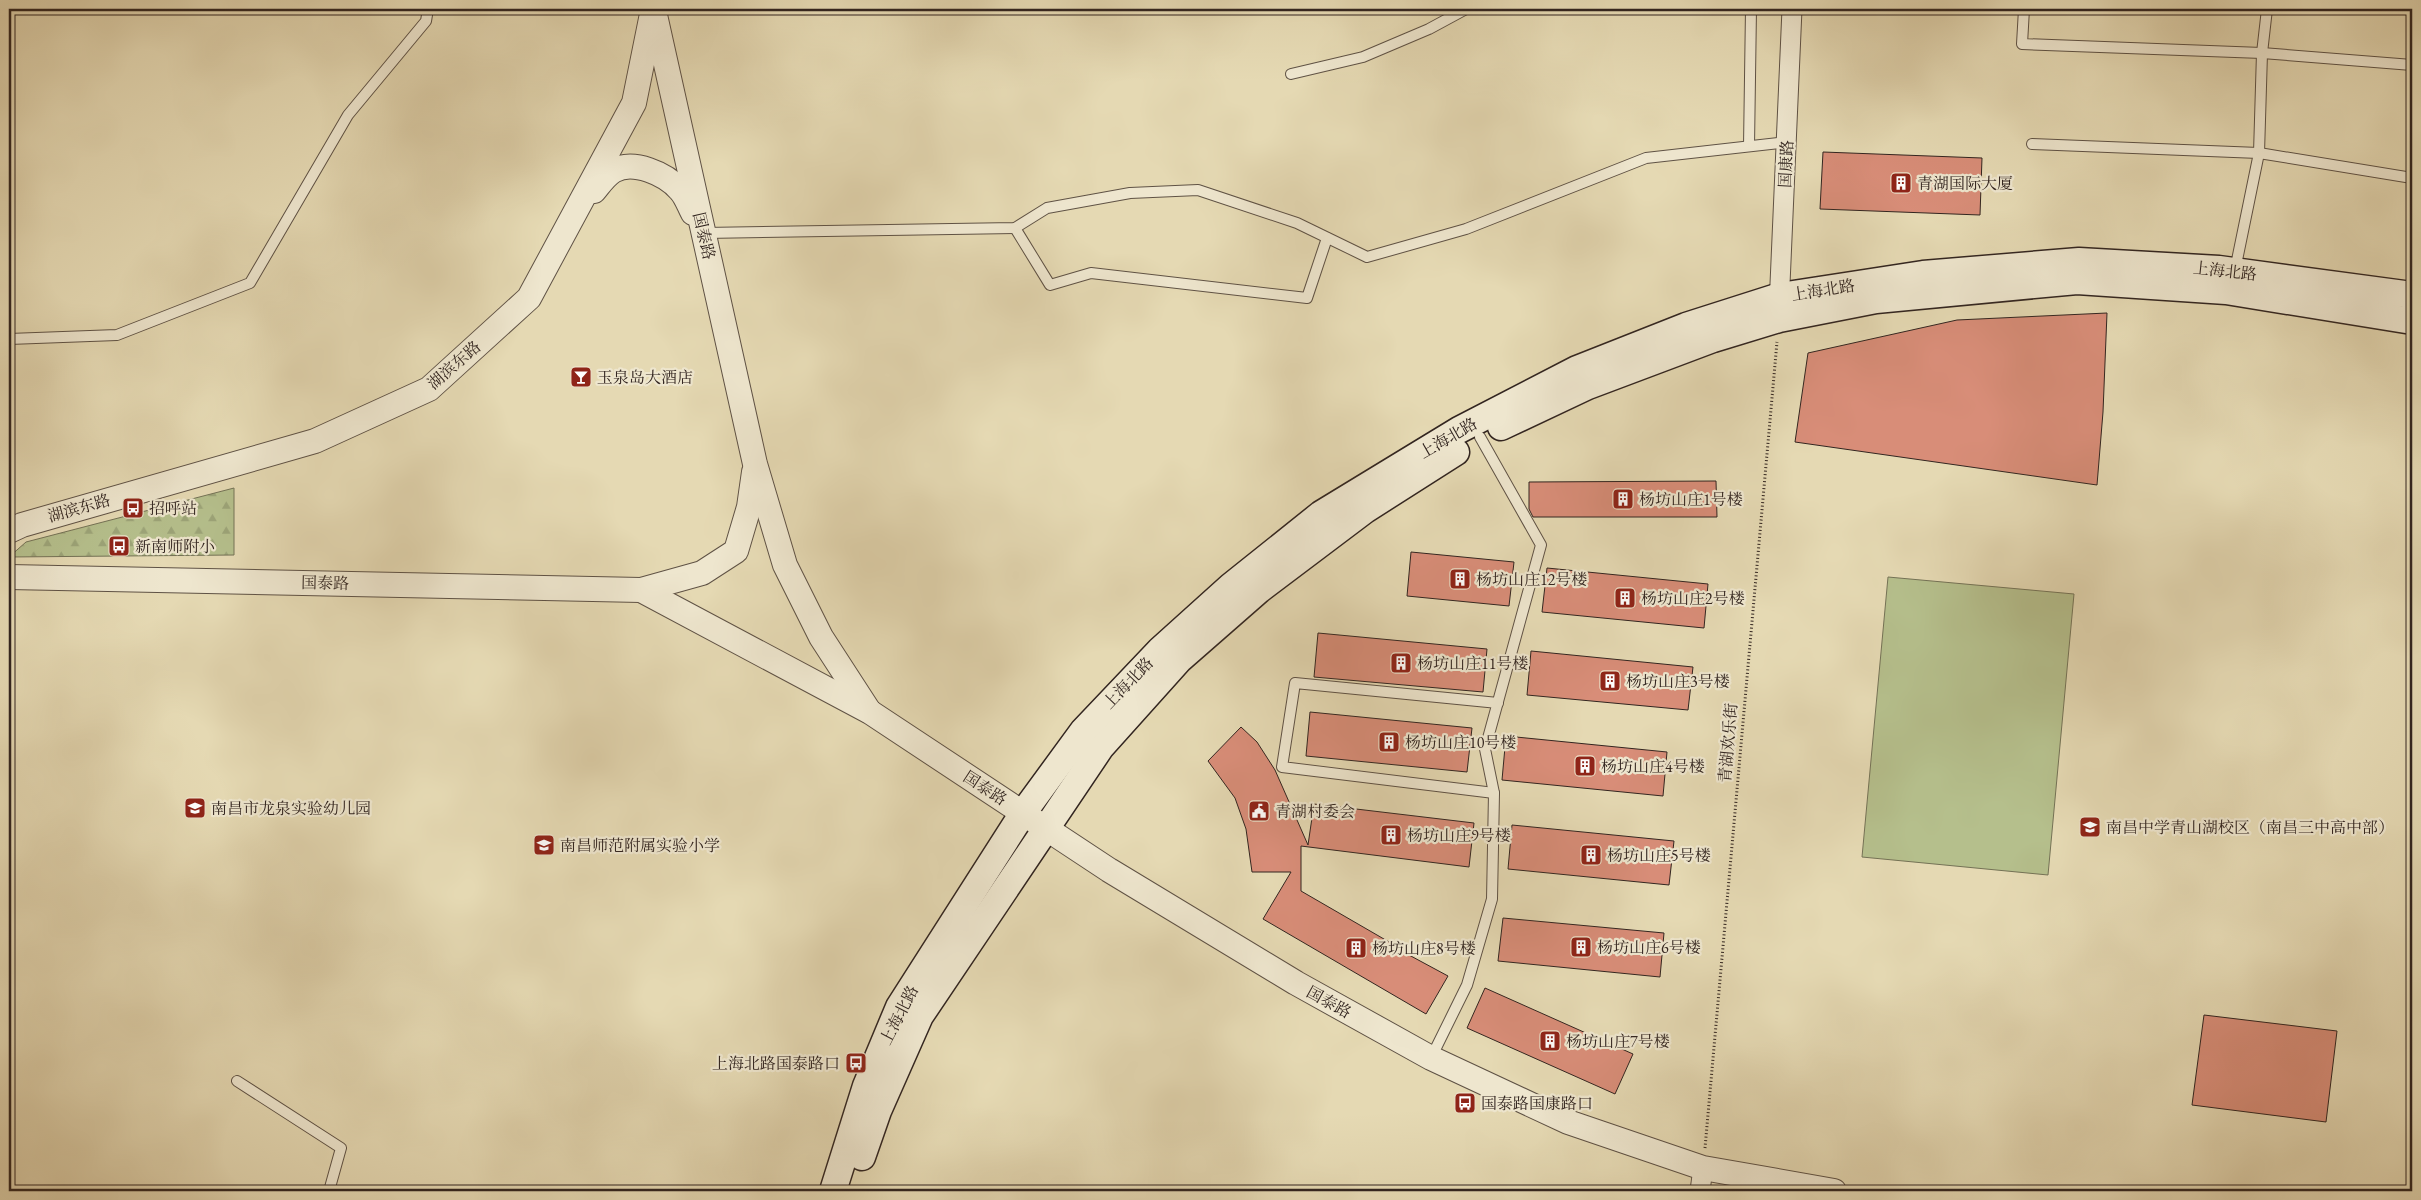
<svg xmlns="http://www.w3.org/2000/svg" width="2421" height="1200" viewBox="0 0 2421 1200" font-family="'EB Garamond','Noto Serif SC',serif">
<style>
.forest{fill:url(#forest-firs);stroke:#747256}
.pitch{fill:#b5bf8c;stroke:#747256}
.building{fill:#d88d78;stroke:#322520}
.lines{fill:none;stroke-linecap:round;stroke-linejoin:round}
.service-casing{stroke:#5f5245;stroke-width:12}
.minor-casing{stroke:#5f5245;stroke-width:21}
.tertiary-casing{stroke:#5f5245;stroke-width:26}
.secondary-casing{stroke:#322520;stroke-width:29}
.path{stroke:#322520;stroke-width:3;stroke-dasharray:1 2.5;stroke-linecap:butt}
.service{stroke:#eee6ce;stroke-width:10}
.minor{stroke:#eee6ce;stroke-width:19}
.tertiary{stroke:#eee6ce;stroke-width:24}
.secondary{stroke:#eee6ce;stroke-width:26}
.labels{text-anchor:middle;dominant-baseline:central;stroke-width:4.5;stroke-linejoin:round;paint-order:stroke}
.street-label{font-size:16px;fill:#322520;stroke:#eee6ce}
.poi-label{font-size:16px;fill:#322520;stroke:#eee6ce;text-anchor:start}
</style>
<defs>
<pattern id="forest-firs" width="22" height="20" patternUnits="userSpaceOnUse" patternTransform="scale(1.25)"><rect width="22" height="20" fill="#b5bf8c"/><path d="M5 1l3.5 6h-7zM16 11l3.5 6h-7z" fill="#9ca478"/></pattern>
</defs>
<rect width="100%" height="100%" fill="#e5d9b3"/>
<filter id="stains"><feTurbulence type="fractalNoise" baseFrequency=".004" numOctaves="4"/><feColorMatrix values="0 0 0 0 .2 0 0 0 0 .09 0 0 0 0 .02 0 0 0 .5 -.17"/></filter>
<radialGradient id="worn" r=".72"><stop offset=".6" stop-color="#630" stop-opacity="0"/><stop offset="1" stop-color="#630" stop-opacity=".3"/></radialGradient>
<path class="forest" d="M234,488v67l-225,2 17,-15z"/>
<path class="pitch" d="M1888,577l186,17 -26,281 -186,-18z"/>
<g class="building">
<path d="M1823,152l159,6 -2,57 -160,-6z"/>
<path d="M2107,313l-4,99 -6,73 -302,-43 13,-89 149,-33z"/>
<path d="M1716,481l1,36h-184l-4,-8v-27z"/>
<path d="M1411,552l103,10 -5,44 -102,-10z"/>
<path d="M1547,568l161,16 -4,44 -162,-16z"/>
<path d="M1318,633l169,16 -4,43 -169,-15z"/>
<path d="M1531,651l162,16 -5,43 -161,-15z"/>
<path d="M1310,712l162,16 -5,44 -161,-16z"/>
<path d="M1241,727l16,15 18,28 33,75 6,-41 160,19 -5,44 -168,-21v45l95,55v2l52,28 -22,38 -163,-95 28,-47h-39l-6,-43 -11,-31 -27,-37z"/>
<path d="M1506,736l161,16 -4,44 -161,-16z"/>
<path d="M1512,825l162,16 -5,44 -161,-16z"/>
<path d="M1503,918l161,15 -4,44 -162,-16z"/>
<path d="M1485,988l148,66 -18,40 -148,-66z"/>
<path d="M2204,1015l133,16 -11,91 -134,-17z"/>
</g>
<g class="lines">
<g class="service-casing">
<g id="service">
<path d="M2024,9l-2,35 240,9 150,12"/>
<path d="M1291,74l72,-17 66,-28 37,-20"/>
<path d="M2032,144l227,9 153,25"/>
<path d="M1749,146l2,-137"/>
<path d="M1015,228l35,57 41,-12 216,25 20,-60"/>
<path d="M704,233l311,-5 32,-20 83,-15 68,-3 99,33 70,34 99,-28 180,-71 142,-16"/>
<path d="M2235,270l24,-117 3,-100 5,-44"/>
<path d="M9,339l108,-4 133,-52 98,-168 78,-94 2,-12"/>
<path d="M1494,793l-212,-26 13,-84 203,20"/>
<path d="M1431,1058l36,-73 25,-86 2,-106 -9,-44 56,-204 -61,-108"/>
<path d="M237,1081l104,67 -12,43"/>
</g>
</g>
<g class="minor-casing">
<g id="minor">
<path d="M1779,307l13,-298"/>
<path d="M1700,1191l3,-23"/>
</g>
</g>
<g class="tertiary-casing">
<g id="tertiary">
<path d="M655,15l100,449 30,101 36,72 48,74"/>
<path d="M594,191c6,-7 11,-15 19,-20 20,-12 53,3 67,19 6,6 9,16 13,23"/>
<path d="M9,531l13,-6 293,-84 114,-52 100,-91 105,-195 19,-94"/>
<path d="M9,577l632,13 229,122 239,158 187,113 135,75 137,64 135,46 131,23"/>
<path d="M641,590l61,-17 34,-22 13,-44 5,-35"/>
</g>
</g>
<g class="secondary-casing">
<g id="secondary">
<path d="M1501,427l87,-41 125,-47 66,-20 97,-19 201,-19 149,10 186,30"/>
<path d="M862,1157l16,-46 42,-95 181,-269 78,-87 80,-70 106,-80 91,-58"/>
<path d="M833,1191l33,-105 33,-79 124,-194 60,-82 77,-81 71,-64 90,-72 138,-84 118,-61 109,-43 94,-30 143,-22 156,-13 140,8 193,26"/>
</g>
</g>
<path class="path" d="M1705,1148l72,-806"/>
<use href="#service" class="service"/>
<use href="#minor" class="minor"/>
<use href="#tertiary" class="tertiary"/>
<use href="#secondary" class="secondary"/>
</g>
<defs>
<g id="building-square" transform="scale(1.125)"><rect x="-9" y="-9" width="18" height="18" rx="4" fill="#8f2418" stroke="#eee6ce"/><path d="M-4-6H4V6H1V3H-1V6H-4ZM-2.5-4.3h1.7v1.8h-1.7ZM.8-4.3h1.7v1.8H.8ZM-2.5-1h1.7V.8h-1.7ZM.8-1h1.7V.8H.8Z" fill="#fff"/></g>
<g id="bar-square" transform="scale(1.125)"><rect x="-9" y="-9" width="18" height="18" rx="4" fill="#8f2418" stroke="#eee6ce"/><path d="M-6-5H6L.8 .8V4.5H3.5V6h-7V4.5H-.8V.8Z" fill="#fff"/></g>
<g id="bus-square" transform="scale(1.125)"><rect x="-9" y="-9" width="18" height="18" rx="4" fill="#8f2418" stroke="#eee6ce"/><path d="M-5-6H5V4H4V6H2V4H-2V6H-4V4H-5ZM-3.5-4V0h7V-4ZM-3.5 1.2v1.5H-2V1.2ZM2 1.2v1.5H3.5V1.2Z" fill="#fff"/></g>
<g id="school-square" transform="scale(1.125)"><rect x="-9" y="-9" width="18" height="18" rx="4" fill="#8f2418" stroke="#eee6ce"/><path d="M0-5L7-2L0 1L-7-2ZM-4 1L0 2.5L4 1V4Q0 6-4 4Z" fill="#fff"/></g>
<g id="civic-square" transform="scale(1.125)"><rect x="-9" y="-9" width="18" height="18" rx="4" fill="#8f2418" stroke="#eee6ce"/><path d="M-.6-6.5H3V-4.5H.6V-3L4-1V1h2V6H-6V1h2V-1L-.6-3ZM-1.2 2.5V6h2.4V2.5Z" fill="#fff"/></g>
</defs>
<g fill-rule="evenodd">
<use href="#building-square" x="1901" y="183"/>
<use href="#bar-square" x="581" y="377"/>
<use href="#building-square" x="1623" y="499"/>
<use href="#bus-square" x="133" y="508"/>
<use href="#bus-square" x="119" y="546"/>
<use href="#building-square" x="1460" y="579"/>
<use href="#building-square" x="1625" y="598"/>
<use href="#building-square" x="1401" y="663"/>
<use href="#building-square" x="1610" y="681"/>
<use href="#building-square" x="1389" y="742"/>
<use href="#building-square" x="1585" y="766"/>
<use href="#school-square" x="195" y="808"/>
<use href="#civic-square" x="1259" y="811"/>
<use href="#school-square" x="2090" y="827"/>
<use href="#building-square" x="1391" y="835"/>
<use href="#school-square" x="544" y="845"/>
<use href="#building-square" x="1591" y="855"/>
<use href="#building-square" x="1581" y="947"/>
<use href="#building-square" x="1356" y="948"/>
<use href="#building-square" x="1550" y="1041"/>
<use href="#bus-square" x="856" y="1063"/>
<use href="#bus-square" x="1465" y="1103"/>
</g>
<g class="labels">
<g class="street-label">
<text transform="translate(1786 164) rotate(-87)">国康路</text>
<text transform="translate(704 236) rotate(77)">国泰路</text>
<text transform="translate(2225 271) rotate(6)">上海北路</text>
<text transform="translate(1823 290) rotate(-9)">上海北路</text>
<text transform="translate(454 365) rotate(-41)">湖滨东路</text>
<text transform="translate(1448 438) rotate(-30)">上海北路</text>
<text transform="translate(79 508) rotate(-16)">湖滨东路</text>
<text transform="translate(325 583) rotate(1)">国泰路</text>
<text transform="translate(1128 683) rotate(-46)">上海北路</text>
<text transform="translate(1728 743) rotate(-85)">青湖欢乐街</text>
<text transform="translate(985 788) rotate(33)">国泰路</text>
<text transform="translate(1329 1002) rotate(29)">国泰路</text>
<text transform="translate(899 1015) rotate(-63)">上海北路</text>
</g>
<g class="poi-label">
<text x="1917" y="183">青湖国际大厦</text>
<text x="597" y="377">玉泉岛大酒店</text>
<text x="1639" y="499">杨坊山庄1号楼</text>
<text x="149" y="508">招呼站</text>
<text x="135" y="546">新南师附小</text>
<text x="1476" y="579">杨坊山庄12号楼</text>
<text x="1641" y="598">杨坊山庄2号楼</text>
<text x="1417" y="663">杨坊山庄11号楼</text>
<text x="1626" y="681">杨坊山庄3号楼</text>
<text x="1405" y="742">杨坊山庄10号楼</text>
<text x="1601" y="766">杨坊山庄4号楼</text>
<text x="211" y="808">南昌市龙泉实验幼儿园</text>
<text x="1275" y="811">青湖村委会</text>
<text x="2106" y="827">南昌中学青山湖校区（南昌三中高中部）</text>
<text x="1407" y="835">杨坊山庄9号楼</text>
<text x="560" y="845">南昌师范附属实验小学</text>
<text x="1607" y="855">杨坊山庄5号楼</text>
<text x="1597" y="947">杨坊山庄6号楼</text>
<text x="1372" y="948">杨坊山庄8号楼</text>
<text x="1566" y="1041">杨坊山庄7号楼</text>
<text x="840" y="1063" text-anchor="end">上海北路国泰路口</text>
<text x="1481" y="1103">国泰路国康路口</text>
</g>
</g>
<rect width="2421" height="1200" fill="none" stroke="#e5d9b3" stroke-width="30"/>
<rect x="10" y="10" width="2401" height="1180" fill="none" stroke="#322520" stroke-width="2.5"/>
<rect x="15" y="15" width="2391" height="1170" fill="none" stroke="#322520"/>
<rect width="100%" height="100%" filter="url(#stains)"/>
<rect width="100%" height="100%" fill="url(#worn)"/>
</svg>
